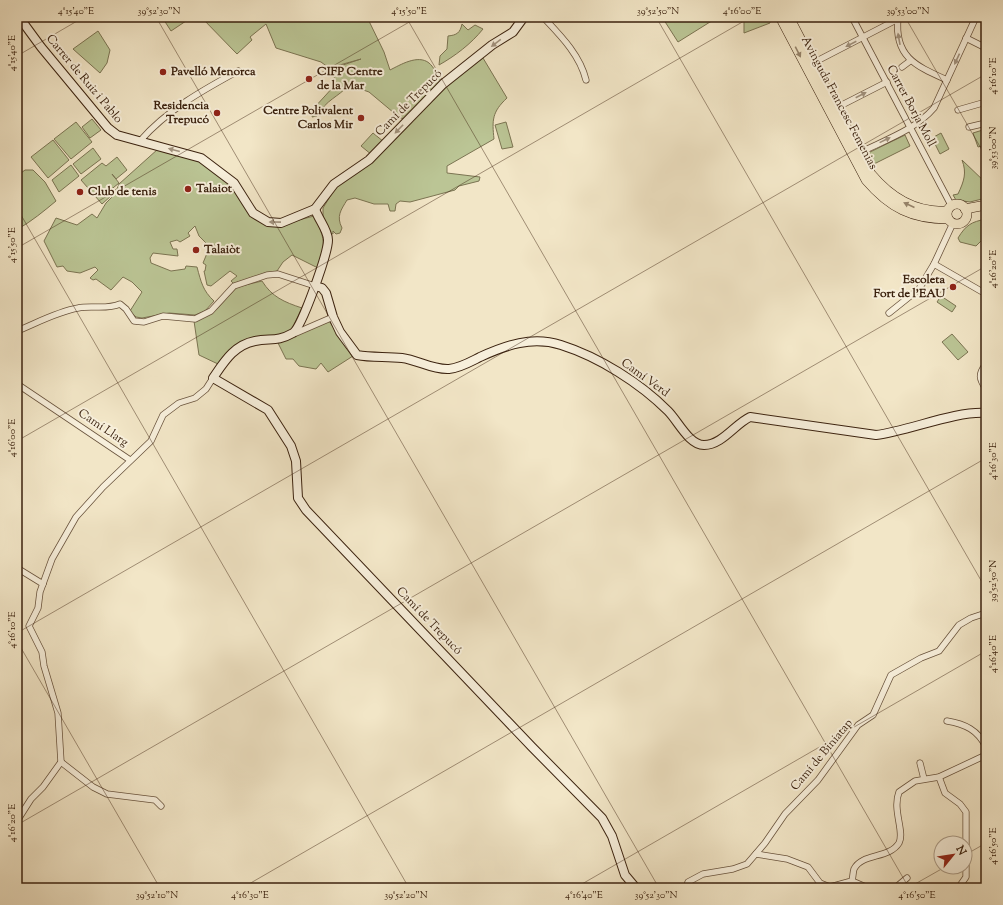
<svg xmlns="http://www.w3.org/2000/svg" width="1003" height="905" viewBox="0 0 1003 905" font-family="'Sorts Mill Goudy',serif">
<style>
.green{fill:#bbc595;stroke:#7b7452}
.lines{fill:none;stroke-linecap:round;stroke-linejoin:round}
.street-casing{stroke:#69533d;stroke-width:7}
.secondary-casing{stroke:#3b220f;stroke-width:10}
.primary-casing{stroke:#3b220f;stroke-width:10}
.street{stroke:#f7efdb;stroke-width:5.5}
.secondary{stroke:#f7efdb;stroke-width:8}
.primary{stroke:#f2e6c7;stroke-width:9}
.oneway{fill:#a2937f}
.oneway2{fill:#96846b}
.ticks{fill:none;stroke:#3b220f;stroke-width:1;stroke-opacity:0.45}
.poi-dot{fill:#8f2418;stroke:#f7efdb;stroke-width:1.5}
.labels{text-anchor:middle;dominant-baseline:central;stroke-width:4;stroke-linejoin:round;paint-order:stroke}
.poi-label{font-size:12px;font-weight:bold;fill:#3b220f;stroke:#f7efdb;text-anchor:start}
.street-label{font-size:12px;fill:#3b220f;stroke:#f7efdb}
.neatline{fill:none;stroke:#3b220f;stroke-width:1.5}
.ticks-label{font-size:10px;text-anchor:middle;fill:#3b220f}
</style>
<rect width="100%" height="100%" fill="#f2e6c7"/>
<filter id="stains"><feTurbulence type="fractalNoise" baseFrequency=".005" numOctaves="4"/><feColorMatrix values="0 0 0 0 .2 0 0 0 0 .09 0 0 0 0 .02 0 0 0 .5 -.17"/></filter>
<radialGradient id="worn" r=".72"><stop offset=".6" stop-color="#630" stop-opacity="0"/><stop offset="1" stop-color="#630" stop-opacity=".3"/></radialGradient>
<g class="green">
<path d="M162,17h30l-21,14z"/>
<path d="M201,17h166l17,35 6,18c10,-5 28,-16 39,-7 5,4 9,13 13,19l-35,37 -7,-1 -31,-26 -20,-7c-12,13 -22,14 -32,31l-5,1 2,-9 21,-23 -1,-10 -3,-6 30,-10 -32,9 -8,-6 -45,-14 -10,-24 -16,13 2,3 -15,14z"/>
<path d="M662,17h56l-40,25z"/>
<path d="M744,17h25l1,6 -26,10z"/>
<path d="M462,24l6,6 7,-5 8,4c-12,15 -28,27 -44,36l1,-9 7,-7 1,-13c9,-1 12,-3 14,-12z"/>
<path d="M98,31l12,19 -3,13 -7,10 -27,-24z"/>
<path d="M483,58l24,40c-15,14 -15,22 -13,41l-47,27v7l33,4 -1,4 -20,5 -4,4 -45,12 -10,-1 -4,3 -1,7h-5l-2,-7h-14l-19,-6 -8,2c-6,10 -11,16 -5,28l-2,5 -4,1 -3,-3v3l-5,-2 -5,-15v-9l13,-21 38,-26 73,-77z"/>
<path d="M92,119l9,11 -11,8 -8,-11z"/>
<path d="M76,122l16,20 -21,17 -17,-20z"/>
<path d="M506,122l7,25 -11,2 -7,-24z"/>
<path d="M986,129v16l-8,2 -5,-14z"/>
<path d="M373,133l11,9 -12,13 -11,-9z"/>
<path d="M941,133l8,16 -9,5 -8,-16z"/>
<path d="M905,135l5,11 -36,18 -6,-11z"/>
<path d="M53,140l16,20 -21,18 -17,-21z"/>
<path d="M93,148l8,11 -20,15 -8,-10z"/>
<path d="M158,149l40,10 33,26 26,35 11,6h8l38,-10c11,22 12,28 4,52l-26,-13 -9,7 -6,9 -43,13 -3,-3 6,-5 -7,-5 -19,15 -4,-1 -3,-14h1l1,-6 -3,-2 5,-12h4l4,-5 -5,-3 -3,2 -9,-9 -4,-10 -7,7 2,3 -10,6 -3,-2 -7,2 3,7h4l1,7 -25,-3 -3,5 1,5 20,8 14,-2 1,-3 11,1c4,15 6,24 17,34l-9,10 -10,4 -26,-2 -27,5 -6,-1 -6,-6 12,-19 -10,-10 -9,-5 -12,13 -15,-11 -3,1 -3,-2 8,-8 -3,-3 -15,6 -13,-2 -4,-5 -6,1 -13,-26 12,-23 21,7 15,-11 5,4 9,-15 7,-7v-5l4,-2 2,-5z"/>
<path d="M117,157l10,13 -11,9 -4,-5 7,9 -11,9 3,4 -9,8 -21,-24 21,-17 4,3z"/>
<path d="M962,160l24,23v15l-16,4 -14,-2 -3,-5 5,-1c6,-13 9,-21 4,-34z"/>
<path d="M71,165l8,11 -20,16 -7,-12z"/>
<path d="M25,170h8l12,12 11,19c-12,10 -24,20 -38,28l-1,4v-57z"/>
<path d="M986,219v17l-10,10 -16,-4 -2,-4c8,-13 13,-16 28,-19z"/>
<path d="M262,281c10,16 22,21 40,27l-10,22 -10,5 -36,6 -18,10 -10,13 -19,-9 -5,-34 22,-11 21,-23z"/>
<path d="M941,296l15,10 -4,6 -15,-10z"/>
<path d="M329,321l24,35 -25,16 -7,-9 -5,6 -17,-3 -6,-7h-7l-8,-16z"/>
<path d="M952,334l16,18 -10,8 -16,-18z"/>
</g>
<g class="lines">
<g class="street-casing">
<g id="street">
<path d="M543,17c18,19 37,38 43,63"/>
<path d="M852,17l99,188"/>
<path d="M898,18c-4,39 18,48 49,62"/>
<path d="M966,38l20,10"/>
<path d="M813,63l85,-44"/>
<path d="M902,67l8,-6"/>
<path d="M836,108l51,-26"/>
<path d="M958,110l28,-8"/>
<path d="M969,127l17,-4"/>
<path d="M140,141c27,-31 63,-51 98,-70"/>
<path d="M859,153c26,-13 56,-23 75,-45l42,-91"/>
<path d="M934,264l52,30"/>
<path d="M889,313l30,-24 15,-25 19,-41"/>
<path d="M17,331c20,-8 39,-19 61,-23 14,-3 28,2 42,-4l6,5 8,12 10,1 19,-6 32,3 16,-8 23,-25 33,-11 11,-1 37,12"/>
<path d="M294,332l2,1 37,-16"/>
<path d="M986,364c-8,10 -7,15 0,25"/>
<path d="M17,384l113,76"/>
<path d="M17,568l26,16"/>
<path d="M947,721c18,3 31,9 39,26"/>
<path d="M61,762l32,25 14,7 48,6 6,6"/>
<path d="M920,763l4,16"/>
<path d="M939,777l6,16 15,11 6,8v65l-7,10"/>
<path d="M17,821l14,-22 12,-12 18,-25 -3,-49 -14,-47 -2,-14 -13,-26 9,-18 2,-16 12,-33 24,-42 27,-30 48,-46 12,-26 16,-12 16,-5 11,-9 7,-11"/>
<path d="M756,854l31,5 21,8 12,16 10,4 22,-6c1,-4 1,-9 2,-12 8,-16 35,-10 45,-26 6,-11 -7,-33 0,-51l16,-11 24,-4 47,-22"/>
<path d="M852,881l16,7"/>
<path d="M686,888l2,-6 15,-8 30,-5 14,-5 18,-21 20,-29 33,-34 40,-55 15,-10 18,-40 30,-17 18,-7 20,-26 12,-7 15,-5"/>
<path d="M895,888l12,-10"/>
</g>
</g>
<g class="secondary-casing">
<g id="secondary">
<path d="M19,17l22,30 67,81 9,7 84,23 33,25 19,30 15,9 13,1 34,-14 19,-25 35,-24 74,-76 49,-39 21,-13 11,-15"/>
<path d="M315,209c3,10 13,21 13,31 0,13 -26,87 -35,93 -16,9 -22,5 -38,8 -21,4 -31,21 -42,37l55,32 23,36 5,15 2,37 8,12 226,237 70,71 10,18 13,39 11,13"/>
<path d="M315,286l7,2 4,5 7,24 7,15 17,23c15,3 30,1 45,3 16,2 30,12 47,11 11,-1 21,-7 31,-12 26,-12 52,-21 81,-12 38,12 79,38 107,66 10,10 21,34 36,34 18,0 31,-21 46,-28l126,18c33,-4 78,-24 110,-22"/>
</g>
</g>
<g class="primary-casing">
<g id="primary">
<path d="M780,17l86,163c24,28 46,39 82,39"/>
<path d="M789,17l82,157c20,24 44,39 76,37"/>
<circle cx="957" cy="214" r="10"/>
<path d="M965,209l21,-4"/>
</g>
</g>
<use href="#street" class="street"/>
<use href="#secondary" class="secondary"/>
<use href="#primary" class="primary"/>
</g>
<defs><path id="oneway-solid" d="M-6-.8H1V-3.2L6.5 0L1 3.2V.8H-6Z"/></defs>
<g class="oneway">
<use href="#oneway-solid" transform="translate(899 39) rotate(-100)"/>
<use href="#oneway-solid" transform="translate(496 43) rotate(143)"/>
<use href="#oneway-solid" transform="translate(851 44) rotate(153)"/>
<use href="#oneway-solid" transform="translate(957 59) rotate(115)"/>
<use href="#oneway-solid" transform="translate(861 95) rotate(-27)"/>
<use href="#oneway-solid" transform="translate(399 129) rotate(134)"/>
<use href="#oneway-solid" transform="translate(885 140) rotate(-26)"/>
<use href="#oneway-solid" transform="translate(174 150) rotate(-165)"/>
<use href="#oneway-solid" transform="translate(275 222) rotate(-179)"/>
</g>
<g class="oneway2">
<use href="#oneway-solid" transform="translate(798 52) rotate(63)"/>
<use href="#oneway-solid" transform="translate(909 205) rotate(-156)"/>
</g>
<path class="ticks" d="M156,17l503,871M406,17l503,871M656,17l330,572M905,17l81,140M17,56l67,-39M17,208l392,680M17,248l401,-231M17,441l734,-424M17,633l969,-559M17,641l143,247M17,825l969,-559M965,855l21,-12M242,888l744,-430M575,888l411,-237M908,888l37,-21"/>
<g class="poi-dot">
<circle cx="163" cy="72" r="4"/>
<circle cx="309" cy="79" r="4"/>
<circle cx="217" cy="113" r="4"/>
<circle cx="361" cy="118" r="4"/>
<circle cx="188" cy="189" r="4"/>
<circle cx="80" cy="192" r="4"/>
<circle cx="196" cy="250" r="4"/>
<circle cx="953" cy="287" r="4"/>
</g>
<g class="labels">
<g class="poi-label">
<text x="171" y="72">Pavelló Menorca</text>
<text x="317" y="72">CIFP Centre<tspan x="317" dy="14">de la Mar</tspan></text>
<text x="209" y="106" text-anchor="end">Residencia<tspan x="209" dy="14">Trepucó</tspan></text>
<text x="353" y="111" text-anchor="end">Centre Polivalent<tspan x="353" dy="14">Carlos Mir</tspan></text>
<text x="196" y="189">Talaiot</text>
<text x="88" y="192">Club de tenis</text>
<text x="204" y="250">Talaiòt</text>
<text x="945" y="280" text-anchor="end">Escoleta<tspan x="945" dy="14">Fort de l'EAU</tspan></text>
</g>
<g class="street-label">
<text transform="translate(84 79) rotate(50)">Carrer de Ruiz i Pablo</text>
<text transform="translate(409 103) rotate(-45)">Camí de Trepucó</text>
<text transform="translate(839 103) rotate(62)">Avinguda Francesc Femenias</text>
<text transform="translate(911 106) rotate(62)">Carrer Borja Moll</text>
<text transform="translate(645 378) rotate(36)">Camí Verd</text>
<text transform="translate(103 428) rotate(34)">Camí Llarg</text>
<text transform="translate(429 621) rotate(46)">Camí de Trepucó</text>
<text transform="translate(822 755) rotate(-50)">Camí de Biniatap</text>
</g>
</g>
<rect width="1003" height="905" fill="none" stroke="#f2e6c7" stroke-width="44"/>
<g transform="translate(953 855) rotate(60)"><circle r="19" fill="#f7efdb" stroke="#ac9d89"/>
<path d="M0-3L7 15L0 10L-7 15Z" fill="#8f2418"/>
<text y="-6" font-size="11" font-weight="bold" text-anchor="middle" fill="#3b220f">N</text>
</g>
<rect x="22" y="22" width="959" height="861" class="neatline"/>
<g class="ticks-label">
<text x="76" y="14">4°15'40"E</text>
<text x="159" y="14">39°52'30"N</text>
<text x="409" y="14">4°15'50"E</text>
<text x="658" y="14">39°52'50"N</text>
<text x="742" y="14">4°16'00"E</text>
<text x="908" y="14">39°53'00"N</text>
<text transform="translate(11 53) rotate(-90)" y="4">4°15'40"E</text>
<text transform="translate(992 76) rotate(-90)" y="4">4°16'10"E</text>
<text transform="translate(992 148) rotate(-90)" y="4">39°53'00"N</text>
<text transform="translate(11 245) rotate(-90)" y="4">4°15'50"E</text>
<text transform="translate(992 269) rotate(-90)" y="4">4°16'20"E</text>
<text transform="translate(11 438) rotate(-90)" y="4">4°16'00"E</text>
<text transform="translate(992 461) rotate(-90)" y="4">4°16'30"E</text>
<text transform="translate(992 581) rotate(-90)" y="4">39°52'50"N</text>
<text transform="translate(11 630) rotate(-90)" y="4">4°16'10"E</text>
<text transform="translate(992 654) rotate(-90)" y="4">4°16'40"E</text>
<text transform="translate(11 823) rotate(-90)" y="4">4°16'20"E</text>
<text transform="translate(992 846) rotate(-90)" y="4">4°16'50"E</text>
<text x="157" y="898">39°52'10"N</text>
<text x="250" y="898">4°16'30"E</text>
<text x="406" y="898">39°52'20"N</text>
<text x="584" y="898">4°16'40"E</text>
<text x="656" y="898">39°52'30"N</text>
<text x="917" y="898">4°16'50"E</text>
</g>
<rect width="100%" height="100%" filter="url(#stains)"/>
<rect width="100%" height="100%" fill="url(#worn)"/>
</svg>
